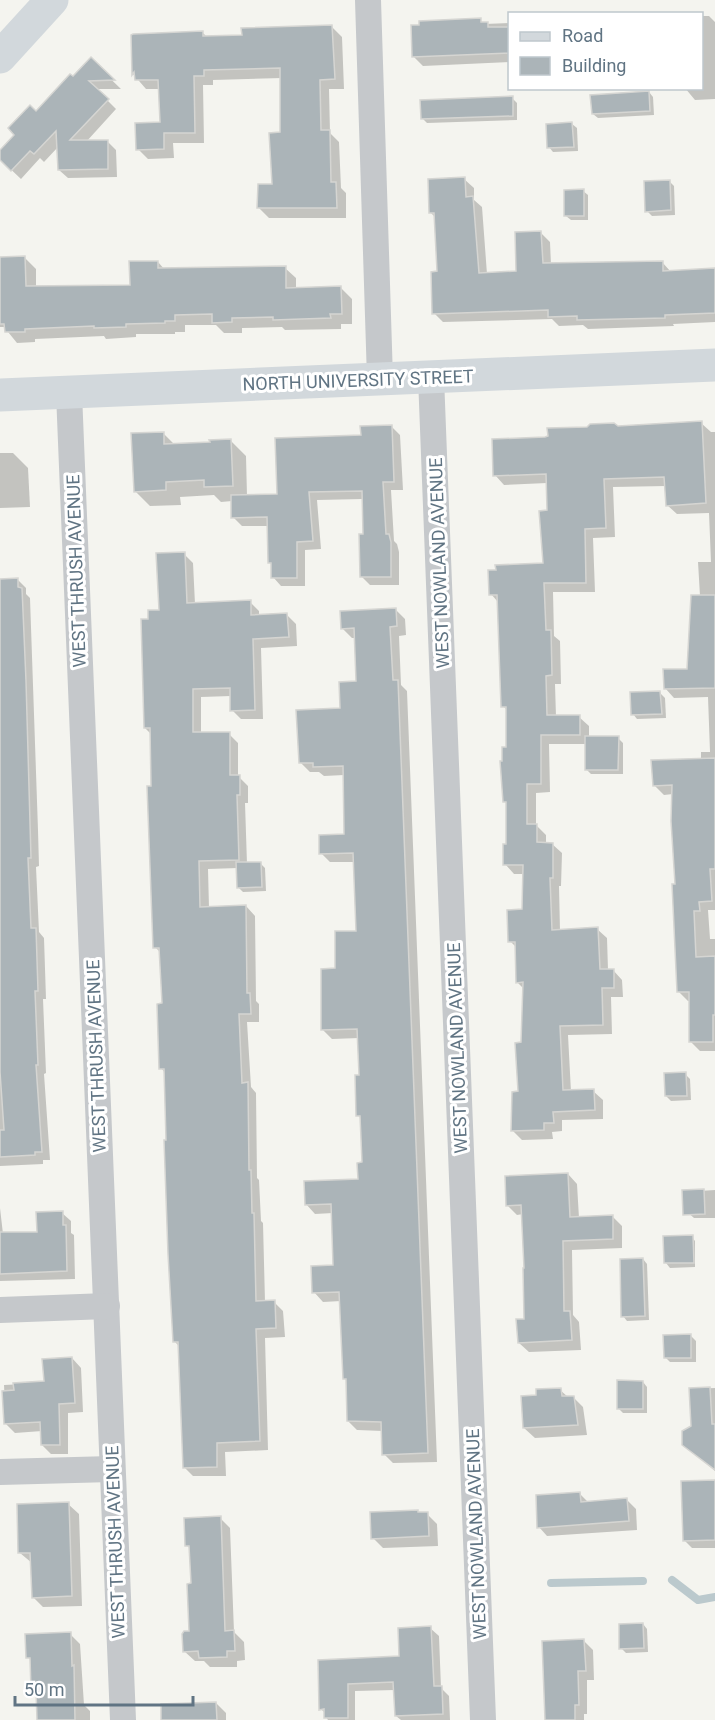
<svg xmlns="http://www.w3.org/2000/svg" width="715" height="1720" viewBox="0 0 715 1720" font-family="Roboto,sans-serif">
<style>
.shadow{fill:#0003}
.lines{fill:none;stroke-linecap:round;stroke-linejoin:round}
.stream{stroke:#bbc9cd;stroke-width:8}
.building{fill:#abb4b8;stroke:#d5d5d2;stroke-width:1.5}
.minor{stroke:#c5c8cb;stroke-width:26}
.secondary{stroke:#d2d8dc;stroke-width:33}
.labels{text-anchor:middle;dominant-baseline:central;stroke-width:6;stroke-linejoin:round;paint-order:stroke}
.street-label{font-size:18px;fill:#607483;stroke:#fff}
</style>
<rect width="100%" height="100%" fill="#f4f4ef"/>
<g class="shadow">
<path d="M702,16h7l6,6v77l-20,1 -10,-12h17z"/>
<path d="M480,20l4,4 26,-1v39l-87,4 -10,-10z"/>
<path d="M332,27l10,10 2,52h-15l1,44 9,9 2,46 5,5v25h-77l-10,-10 14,-22 9,-52v-56l-69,2v5h-10l1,58h-31l1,15 -26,1 -10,-10 23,-25 -1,-35h-14l-13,-15 -1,-38 71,-3 4,4 36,-1z"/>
<path d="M91,60l30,29h-25l20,20 -30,33 21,-1 9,9 1,27 -49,1 -9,-8 -1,-23 -14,15 -4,-4 -19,21 -21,-20v-7l36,-39z"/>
<path d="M649,92l4,5 1,18 -56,3 -5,-4z"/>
<path d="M512,98l5,5v17l-90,3 -5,-5z"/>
<path d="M572,124l5,4 1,23 -25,1 -4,-5z"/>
<path d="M464,179l10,9v12l8,7 5,67 31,-2 23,-39 9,9 1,23 111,-3 9,10 44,-2v52l-42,2 1,2 -86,3 -5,-4 -24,1 -7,-7 -109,3 -9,-9 4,-40 -2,-55 -6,-6z"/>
<path d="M669,181l5,5 1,29 -23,1 -5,-5z"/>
<path d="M583,191l5,4v25h-17l-5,-4z"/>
<path d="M0,258h25l11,11v19l96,-2 26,-24 7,8 120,-2 11,10v11l45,-1 11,11v25h-11v5l-56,1 -3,-3 -40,1v5h-18l-8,-8h-31v7h-10v2h-39v3l-30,2 -2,-3 -69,3v3l-18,1 -13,-16h-4z"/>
<path d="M701,423l10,9h4v478h-7l2,29h5v112h-15l-9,-9 -1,-41h-2l-10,-10 -5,-197 -9,1 -10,-10 47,-25v-8h9l-2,-55 -34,1 -9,-10 24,-18 11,-74 -2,-34h13l-2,-49 -32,1 -10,-9 -1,-19 -53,1 2,50 -22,1 2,54h-42l1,44 6,5 1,43h-6l1,33h23l10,9v11l29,1 5,5v31h-32l-5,-5v-25h-37l1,48 -14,1v32l10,10v9h6l10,9 -1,33h-2l1,45 37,-2 10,9 1,32h5l9,10 1,17h-12l1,37 -44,1 3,57 22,-1 10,9v19l-41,1v11l-10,1 1,7 -31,1 -9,-9 6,-38 5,-104 -7,-7v-34l-7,-7 14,-30v-37h-10l-9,-10 2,-19v-41l-3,-3 3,-53v-38l-4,-4 -5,-104 -7,-8 53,-30 4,-52 -1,-29 -43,2 -9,-10 50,-36 72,-12z"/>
<path d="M391,426l9,9 3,55h-12l3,51 3,3 2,8v33h-29l-8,-8 3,-41 -2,-37 -46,1 4,49 -16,1v36h-24l-8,-9v-11l-4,-4v-36h-27l-9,-9 -1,-16 -11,1 -7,-7 -34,2 1,8 -31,1 -15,-15 28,-58 12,12 56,-4 15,15 1,40 31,-1 84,-58z"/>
<path d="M0,453h13l15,15 2,39 -30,1z"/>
<path d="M184,554l9,9 2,41 55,-2 9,9v5l28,-1 9,9 1,22 -36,2 2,71h-22l-9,-9 -1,-14 -30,1v37h28l9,9v33l10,10v17h-3l2,61 13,-1 5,5 1,23 -23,1 -5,-5v-19l-30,1 1,39 37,-2 9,10 1,85 3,3v18h-12l4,65 5,6 1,85 2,2 2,41 2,2 2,79h9l9,9 2,26 -20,1 3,112 -43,2 1,24h-33l-9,-9 -4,-120 -5,-5 -9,-268 -5,-6 2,-63 -2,-52 -6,-6 -4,-213 -6,-6 5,-107 11,-9z"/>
<path d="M0,580h18l8,8v6l4,4 8,232 1,36 -3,1 3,65 5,6 2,61h-3l3,74 -2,1 6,86h-7v4l-43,2z"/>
<path d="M395,609l10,10 1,16 -7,1 2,49 6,6 30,771 -44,1 -9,-9 -1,-23 -26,-1 -9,-9v-39l-3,-3 -4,-78 -18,1 -9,-10 21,-25 -2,-54 -18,1 -9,-10 53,-24 5,-16 -2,-44 -4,-5 2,-38 -1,-39 -27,1 -9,-9 13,-60 21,-38 -3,-70h-24l-9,-9 25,-17 -2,-61 -20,1 -5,-4h-9l-9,-9 40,-54 17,-26 -2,-45h-4l-10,-10z"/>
<path d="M660,693l5,5 1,20 -29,1 -4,-5z"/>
<path d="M685,1074l5,5 1,21 -20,1 -5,-5z"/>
<path d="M568,1174l9,10 2,34 33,-2 10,10v22l-50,2 1,65 6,7 2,28 -52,2 -10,-9 6,-23 -2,-106 -6,1 -10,-10z"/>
<path d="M715,1190v28h-21l-10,-9v-17z"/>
<path d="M0,1208l3,26 35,-1 24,-20 9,8v12l3,2 1,44 -75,2z"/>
<path d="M691,1236l4,5v26l-25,1 -4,-5z"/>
<path d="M643,1259l4,5 2,56 -22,1 -4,-5z"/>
<path d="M691,1336l5,5v21h-26l-5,-5z"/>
<path d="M72,1358l9,10 2,44 -15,1v41h-17l-9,-9v-14l-27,2 -9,-9 -2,-39 41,-2z"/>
<path d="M643,1382l4,5v26h-24l-5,-5z"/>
<path d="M715,1388v83l-31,-27 8,-17 -2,-38z"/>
<path d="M560,1390l8,7h5l10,10 4,28 -52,3 -11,-10 14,-31z"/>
<path d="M715,1482v66h-23l-8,-8z"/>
<path d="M580,1494l9,9 38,-3 9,9 1,21 -90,6 -8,-9z"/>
<path d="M68,1504l11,10 3,92 -39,1 -10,-10 -1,-34 -12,-10z"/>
<path d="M427,1514l10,10 1,22 -55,2 -10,-10z"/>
<path d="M220,1518l10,10 4,104 10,10 1,18 -8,1v6h-27l-6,-6h-9l-11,-10 7,-18 1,-48 -1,-36 -5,-4z"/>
<path d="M643,1624l4,5 1,23 -22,1 -5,-5z"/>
<path d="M430,1628l9,8 2,52 8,8 1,24h-49l-5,-4 -1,-26 -40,1v29h-27l-2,-3v-3l-5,-5 -2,-48 82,-3z"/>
<path d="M70,1634l10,10 4,61 6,6v9h-51l-2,-25 -5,-6 -1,-29 -3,-3z"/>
<path d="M584,1641l9,9 1,30h-7v34h-3v6h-38z"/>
<path d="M216,1703l10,10v7h-38z"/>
</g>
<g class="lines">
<g class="stream">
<path d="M672,1580l26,20 17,-3"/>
<path d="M551,1583l92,-2"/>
</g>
</g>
<g class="building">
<path d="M481,18v4h7v5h22v26l-98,4 -1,-32h8v-4z"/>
<path d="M332,25l3,54 -15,1 1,50h9l1,52h5l1,26h-80l1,-24h14l-3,-51 11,-1v-64l-76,2v6h-10l1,57h-31v16l-28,1 -1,-27 25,-1 -2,-42h-23l-1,-8 -2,3 -1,-40 2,-1 70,-3v5l39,-1 -1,-7z"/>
<path d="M91,57l24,23 -26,1 20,18 -39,41h38v29l-50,1 -2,-39 -22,23 -4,-3 -19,20 -11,-11v-10l14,-15 -6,-7 22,-23 6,6 34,-37 3,2z"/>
<path d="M649,91l1,20 -58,3 -2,-19z"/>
<path d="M513,96v20l-92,3 -1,-19z"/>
<path d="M572,122l2,25 -27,1 -1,-24z"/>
<path d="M465,177l1,20 7,-1 6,77 37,-2 -1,-39 26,-1 2,32 120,-2v10l52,-3v45l-50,2v3l-88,2v-4l-29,1v-7l-116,4 -1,-42 6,-1 -3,-58h-5l-1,-34z"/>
<path d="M670,180l1,30 -26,2 -1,-31z"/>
<path d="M584,189v27h-20v-26z"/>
<path d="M25,256l1,30 104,-1 -1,-24h29v7l128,-2v22l55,-2 1,28h-12l1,4 -58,2v-3l-41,1v4l-20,1v-9l-37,1v6h-10v2l-39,1v3l-32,1v-2l-69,3v3h-20l-1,-8h-4v-67z"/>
<path d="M702,421l4,82 -40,3 -2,-29 -60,2 2,49 -21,1 1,54h-42l2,47h5l1,45 -6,1 1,39h33v20h-39v49h-14v40h10v18l16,1v35h-3l2,52 46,-3 2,42h14v19h-12l1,37 -43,1 3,64 31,-1 1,21 -42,2 1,11h-10v7l-33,1 1,-39 6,-1 -3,-48 6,-1 2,-60 -7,1 -1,-41h-7l-1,-32 15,-1 1,-44h-20v-21h3v-42h-3l-3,-41h2v-14h4v-40h-5l-4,-112h-8l-1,-25h8l-1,-5 48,-2 -4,-52 8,-1 -1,-36 -53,2 -1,-37 53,-2 3,-1 -1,-8 40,-1 3,-3 24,-1 4,3z"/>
<path d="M392,425l2,57h-11l3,52h3l2,8v35h-31l-1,-43h4l-1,-43 -53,1 4,49 -16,1v36h-26v-15h-3l-1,-46 -36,1v-23l46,-1 -2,-56 86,-3 -1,-9z"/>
<path d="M164,432v12l46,-2 -1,-2 22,-1 2,47 -29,1v-7l-38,2v8l-32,2 -3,-59z"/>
<path d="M185,552l2,51 64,-3v15l36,-2 2,24 -36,2 2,71 -25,1v-23l-37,1v43h37v43h10v20h-3l2,65 -40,1 1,46 46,-2 1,88h3l1,21h-12l3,69 6,-1 1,88h2l1,43h2l2,88 19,-1 1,28 -20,1 4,112 -43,2v24l-34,1 -5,-126h-5l-5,-88 -4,-114h2l-2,-71h-5l-2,-65 5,-1 -3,-55h-6l-6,-162h4l-1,-58h-6l-3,-109h7v-9h11l-3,-57z"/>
<path d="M18,578v9l4,1 4,93 5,177h-3l3,70h5l2,63h-3l3,74h-2l6,87h-7v3l-35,2v-27h4l-4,-58v-493z"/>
<path d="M691,595h24v93l-51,1 -1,-20h24z"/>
<path d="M396,608l1,18 -7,1 3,53h5l30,773 -46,2 -1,-33 -34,-1 -1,-42h-3l-4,-87 -27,1 -1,-27 22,-1 -2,-61 -26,1 -1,-24 54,-2 -1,-16 5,-1 -2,-46h-4l-1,-41h4l-2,-46 -36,1v-61l14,-1v-37h21l-3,-78 -34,1v-19l25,-1 -1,-68 -30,1v-4h-14l-3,-53 44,-2 -1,-26 17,-1 -2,-53 -13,1 -1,-18z"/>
<path d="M660,691l2,23 -31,1 -1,-23z"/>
<path d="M585,736h34l-1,34h-33z"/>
<path d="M715,758v111h-5l2,32 -13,1 1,9h-6l2,46 19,-1v59h-2v27h-24v-50h-12l-5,-108h3l-4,-63 1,-36 -19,1 -2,-26z"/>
<path d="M236,862h25l1,25 -25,1z"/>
<path d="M686,1072l1,24h-22l-1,-23z"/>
<path d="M568,1173l2,44 43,-2v24l-50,2 1,70h6l2,29 -54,3 -2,-24h8l-1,-51h1l-3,-63 -15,1 -1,-30z"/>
<path d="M704,1189l1,25 -22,1 -1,-25z"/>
<path d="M63,1211v14h3l1,46 -67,3v-42h37l-1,-20z"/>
<path d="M693,1235l1,28h-30l-1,-27z"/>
<path d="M643,1258l2,58 -24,1 -1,-58z"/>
<path d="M691,1334v24h-27l-1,-23z"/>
<path d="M72,1357l3,46 -16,1 1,41h-19l-1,-23 -36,2 -2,-33 12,-1 -1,-7 31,-2 -2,-22z"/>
<path d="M617,1380l26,1v28h-26z"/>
<path d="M710,1387l2,37h3v46l-33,-25v-14l9,-5 -2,-38z"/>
<path d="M561,1388l1,8h12l4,29 -55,3 -2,-32 15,-1v-6z"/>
<path d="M715,1480v60l-32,1 -2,-60z"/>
<path d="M580,1492l1,10 46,-4 2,23 -92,7 -1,-33z"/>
<path d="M69,1502l3,94 -40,2 -2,-45h-12l-1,-49z"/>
<path d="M418,1510v2h10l1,24 -58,3 -1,-27z"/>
<path d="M221,1516l4,115 9,-1 1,21h-8v6l-28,1 -1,-7 -15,1 -1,-18 2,-3h5l-2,-47 4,-1 -2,-37h-4l-1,-28z"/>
<path d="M643,1623l1,25 -25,1v-25z"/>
<path d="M431,1626l3,60h8l1,28 -48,2 -2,-34 -45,2v34h-24v-9l-5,1 -1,-50 81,-4 -1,-28z"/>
<path d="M71,1632l1,34 2,-1 1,55h-38l-1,-30h-5l-1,-32h-4l-1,-24z"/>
<path d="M584,1639l2,32h-8l1,34h-4v15h-30l-3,-79z"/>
<path d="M216,1702l1,18h-56v-16z"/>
</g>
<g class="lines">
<g class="minor">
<path d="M368,0l12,379"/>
<path d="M431,377l52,1343"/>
<path d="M69,393l54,1327"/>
<path d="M0,1310l107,-4"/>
<path d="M0,1472l112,-3"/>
</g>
<g class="secondary">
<path d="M0,57l52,-57"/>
<path d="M0,395l715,-30"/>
</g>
</g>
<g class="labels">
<g class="street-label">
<text transform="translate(358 380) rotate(-2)">NORTH UNIVERSITY STREET</text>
<text transform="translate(439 563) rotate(-92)">WEST NOWLAND AVENUE</text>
<text transform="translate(76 571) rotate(-92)">WEST THRUSH AVENUE</text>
<text transform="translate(457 1048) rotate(-92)">WEST NOWLAND AVENUE</text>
<text transform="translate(96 1056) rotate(-92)">WEST THRUSH AVENUE</text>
<text transform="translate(476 1534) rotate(-92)">WEST NOWLAND AVENUE</text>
<text transform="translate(115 1542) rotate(-92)">WEST THRUSH AVENUE</text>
</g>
</g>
<rect x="508" y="12" width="195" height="78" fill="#ffffff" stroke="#bfc7cd" stroke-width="1.5"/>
<rect x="520" y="32" width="30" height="9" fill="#d2d8dc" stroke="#bfc7cd" stroke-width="1.5"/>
<text x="562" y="42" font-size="18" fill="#607483">Road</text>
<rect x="520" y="57" width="30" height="18" fill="#abb4b8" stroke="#bfc7cd" stroke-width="1.5"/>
<text x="562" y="72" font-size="18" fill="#607483">Building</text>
<path d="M15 1696v9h178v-9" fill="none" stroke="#607483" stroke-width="3"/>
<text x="24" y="1696" font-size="18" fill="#607483" stroke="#ffffff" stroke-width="4.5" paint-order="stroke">50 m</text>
</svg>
